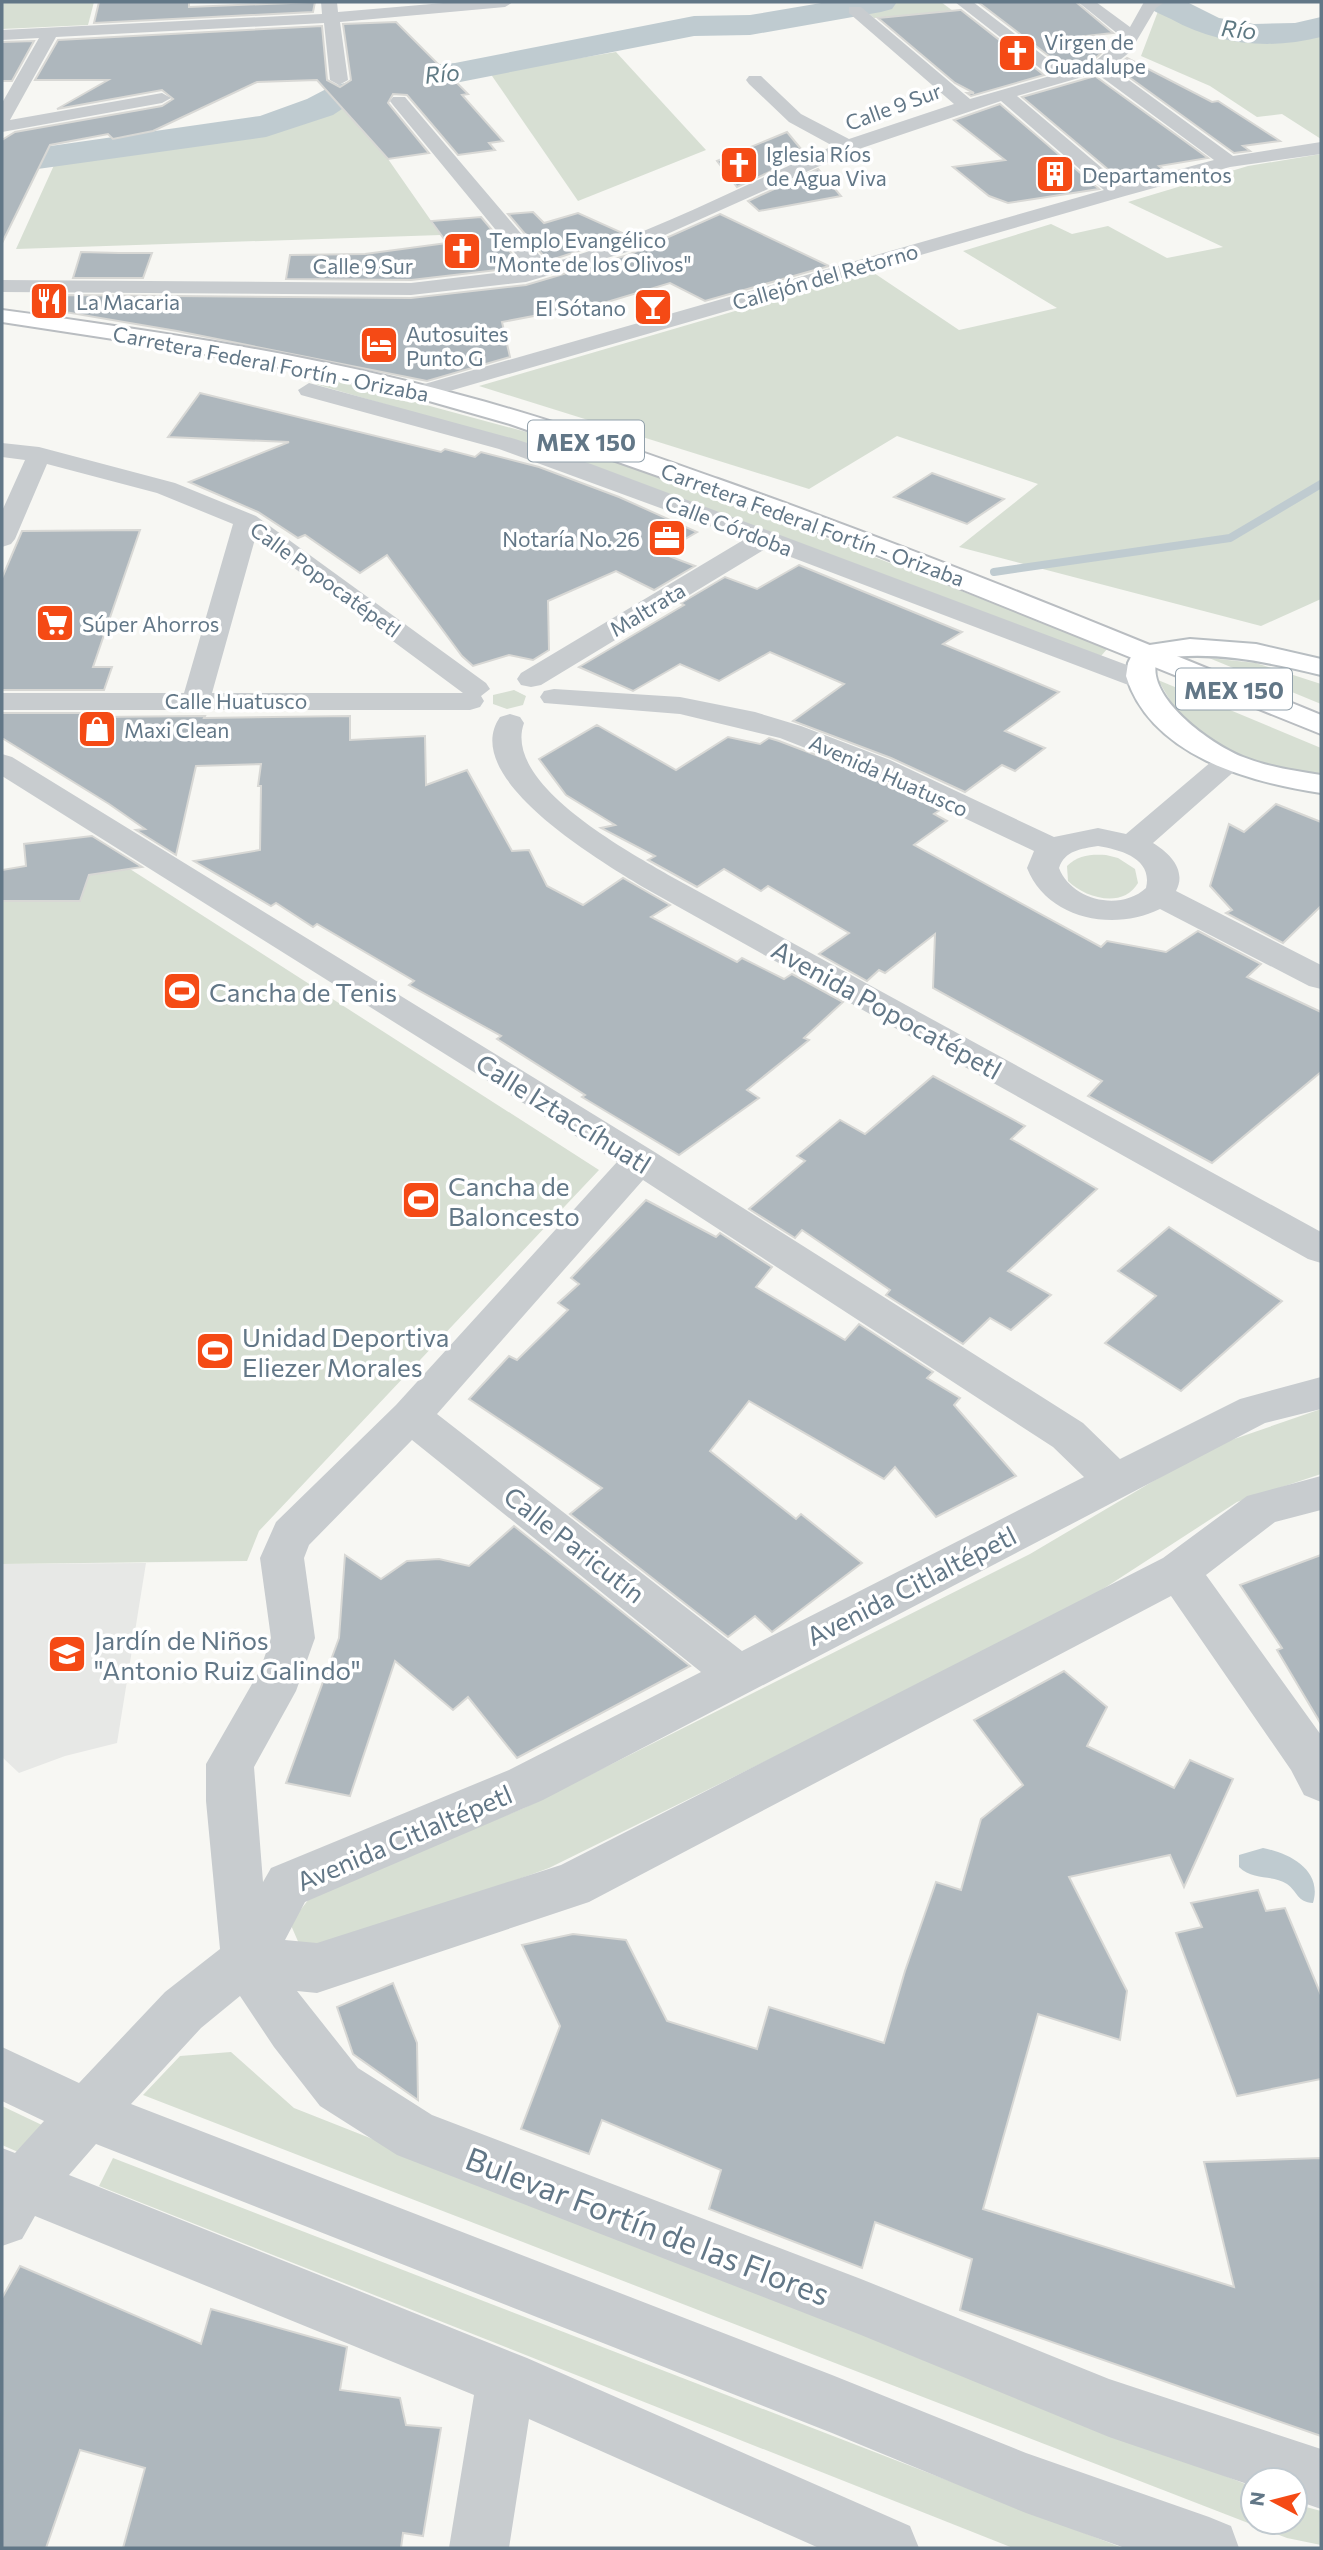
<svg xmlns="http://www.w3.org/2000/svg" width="1323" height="2550" viewBox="0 0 1323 2550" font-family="Commissioner,sans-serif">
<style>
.built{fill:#e7e8e6}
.green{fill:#d7dfd3}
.water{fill:#bfcbd0}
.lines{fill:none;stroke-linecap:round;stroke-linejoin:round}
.stream{stroke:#bfcbd0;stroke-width:8}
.river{fill:#bfcbd0;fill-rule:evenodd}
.building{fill:#aeb7bd;stroke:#d8d8d5;stroke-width:2}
.secondary-casing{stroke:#b8bec2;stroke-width:4}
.primary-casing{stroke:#b9bdc1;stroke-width:4}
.street{fill:#c8cccf;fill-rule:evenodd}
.secondary{fill:#fff;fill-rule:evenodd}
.primary{fill:#fff;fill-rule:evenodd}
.labels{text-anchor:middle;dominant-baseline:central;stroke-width:7;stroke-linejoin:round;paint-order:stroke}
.far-poi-label{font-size:21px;fill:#627787;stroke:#fff;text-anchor:start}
.far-street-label{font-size:21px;fill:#627787;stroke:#fff}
.far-water-label{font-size:23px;font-style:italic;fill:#5e7983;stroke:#fff}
.shield{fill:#fff;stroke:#91a0ab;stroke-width:2}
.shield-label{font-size:24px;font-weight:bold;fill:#627787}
.poi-label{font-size:26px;fill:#627787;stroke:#fff;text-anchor:start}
.street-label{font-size:26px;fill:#627787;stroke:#fff}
.near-street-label{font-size:32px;fill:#627787;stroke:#fff}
</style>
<rect width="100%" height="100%" fill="#f7f7f3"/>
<path class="built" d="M146,1563l-29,180 -52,13 -46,17 -17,-16v-193z"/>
<g class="green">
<path d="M2,2h92l-6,23 -86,4z"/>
<path d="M889,2h52l12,9 -79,7 -16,-13z"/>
<path d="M1160,6c52,20 106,38 161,23v110l-39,-25 -25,3 -47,-31 -69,-30z"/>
<path d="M616,52l90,98 -128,51 -88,-128z"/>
<path d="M342,108l46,51 53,76 -425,14 39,-86 217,-33z"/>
<path d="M1321,154v445l-60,27 -302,-79 79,-63 -141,-48 -88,53 -330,-103 392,-115 88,59 98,-22 -94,-57 88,-27 21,10 36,-8 59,32 56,-11 -95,-45 120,-36z"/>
<path d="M323,377l229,62 253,91 303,118 -7,8 -562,-207 -224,-65z"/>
<path d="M1209,658l47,5 65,21v20z"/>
<path d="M1158,680l163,68v26c-46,-6 -107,-19 -139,-57 -9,-11 -17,-25 -24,-37z"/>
<path d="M514,690l12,6 -3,9 -16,4 -14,-5v-9z"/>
<path d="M1106,855l12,3 17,11 3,14c-15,26 -53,15 -70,-2l-1,-15c11,-11 24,-12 39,-11z"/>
<path d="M130,869l469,301 -340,361 -12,30 -245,3v-663h78l9,-26z"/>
<path d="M1321,1409v65l-84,28 -171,111 -517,255 -219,80 -30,-2 -10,-23 23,-29 211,-86 506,-254 181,-107z"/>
<path d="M231,2052l63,56 959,379v35h42v-18l26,7v34l-34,-7 -1144,-443 37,-39z"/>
<path d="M2,2106l42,20 -26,26 -16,-7z"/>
<path d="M113,2158l1010,390h-110l-914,-362z"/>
</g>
<path class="water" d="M1263,1848c26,5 60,22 50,55 -16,-1 -15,-11 -26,-19 -16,-10 -34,-3 -48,-17v-12z"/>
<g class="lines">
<path class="stream" d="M994,572l236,-34 91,-54"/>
<g class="river">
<path d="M827,2h70l-5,7 -11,3 -131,23 -56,1 -239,47 -50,4 -51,14 -21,14 -67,22 -257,36 -7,-2v-18l258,-37 47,-17 23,-12 73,-20 52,-4 239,-47 56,-1z"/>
<path d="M1144,2h43l32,16 35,6 41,-1 26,-6v20c-51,13 -103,8 -150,-18 -10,-5 -21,-8 -27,-17z"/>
</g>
</g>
<g class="building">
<path d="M99,2h90v5l126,-5 -2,10 -219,11z"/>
<path d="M978,2h98l37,31 -28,3 23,11 -16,14 -26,8z"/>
<path d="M960,10h1l83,65 -73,21 -4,-3h7l-19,-10 -77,-65z"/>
<path d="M396,22l72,72 -6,1 41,46 -14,2 6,7 -37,5 -51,-60 -14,-1 -5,9 41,50 -41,6 -71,-79 -60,2 -104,49 -40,8 -5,-5 -58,11 -48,98v-103l13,-8 147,-26 11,-7 -11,-9 -105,19 51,-29h-73l23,-40 264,-14 5,54 13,7 11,-7 -8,-56z"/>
<path d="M34,41l-22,40h-10v-39z"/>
<path d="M1127,58l85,44 6,-1 62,40 -37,5 7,5 -16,2 -119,-86z"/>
<path d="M1095,76l113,82 -49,8 5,4 -23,3 4,3 -22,6 -101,-85z"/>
<path d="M1000,104l99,85 -91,14 -19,-7 -36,-29 52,-7 -51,-40z"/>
<path d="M787,132l19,23 -69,32 -20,-26z"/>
<path d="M818,169l23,27 -82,15 -11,-10z"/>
<path d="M533,212l11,11 34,-10 49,22 -79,26 -40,-47z"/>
<path d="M720,214l109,52 -124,35 -35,-18 -63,19 -105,20 8,35 -83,24 -250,-50 -118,-20 1,-16 351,3 115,-13 102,-30z"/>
<path d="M481,217l42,50 -112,13 -125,-1 4,-24 75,-1 82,-11 -16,-22z"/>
<path d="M81,252l38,1h33l-9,25h-70z"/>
<path d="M200,393l241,59 4,-3 30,8 6,-5 58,15 80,30 78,35 -36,21 34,13 -41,24 -38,-19 -68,30 1,49 -16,10 -24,-5 -36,11 -11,-10 -75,-101 -27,18 -55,-38 -7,3 -40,-26 -69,-30 100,-40 -121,-5z"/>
<path d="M932,473l72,26 -37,25 -73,-27z"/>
<path d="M140,530l-47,137h19l-8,23h-102v-112l20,-47z"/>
<path d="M799,565l163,67 -19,12 116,48 -54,39 40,17 -30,23 -13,-6 -37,27 -74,-34 -98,-37 51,-37 -74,-32 -51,29 -39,-17 -47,27 -54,-24 105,-62 -3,-2 44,-26 32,12z"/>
<path d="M2,713h95l-2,4 110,-1 -1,2 146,-2v24l75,-4 1,49 41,-15 45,81 17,-1 18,36 36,19 40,-27 47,27 -19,12 86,45 5,-4 42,21 8,-5 51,28 -39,36 5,2 -62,50 12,8 -80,57 -97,-58 3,-2 -88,-56 4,-3 -92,-51 5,-4 -97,-57 -4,3 -37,-24 -5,3 -77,-45 66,-11 1,-64h-3l3,-22 -65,2 -20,89 -40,-25 9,-1 -36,-25 -107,-66z"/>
<path d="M597,725l79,45 52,-33 32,7 9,-6 10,3 89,34 72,35 -6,4 13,7 -33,24 187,102 6,-6 59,11 32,-21 63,33 -14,13 74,35v60l-109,91 -124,-67 14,-15 -169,-93 2,-54 -50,39 -6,-3 -12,11 -48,-27 30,-21 -81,-47 -7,5 -37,-22 -27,18 -49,-27 7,-4 -54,-28 14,-3 -49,-30 -27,-36z"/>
<path d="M1276,804l45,18v84l-38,37 -57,-30 6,-3 -22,-24 19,-62 15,8z"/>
<path d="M92,836l50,31 -53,8 -9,26h-78v-31l24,-4 -2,-22z"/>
<path d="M933,1076l92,50 -14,13 86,50 -89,82 43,24 -40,35 -21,-12 -27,26 -77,-49 4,-5 -88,-60 -7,8 -46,-29 56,-48 -8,-5 43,-36 25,14z"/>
<path d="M646,1200l70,37 4,-4 52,34 -16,20 89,53 14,-16 74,48 -6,6 33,20 -6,7 62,71 -80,41 -41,-50 -11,12 -135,-78 -39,50 86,68 5,-5 61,49 -90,69 -17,-16 -27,21 -158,-123 32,-26 -133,-89 40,-43 8,4 51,-50 -10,-7 21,-19 -8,-6z"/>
<path d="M1169,1227l113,74 -101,90 -76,-48 51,-47 -38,-25z"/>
<path d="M514,1526l176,140 -173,92 -49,-61 -15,13 -58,-49 -45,135 -64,-13 53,-145 6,-83 36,24 26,-18 32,-2 30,7z"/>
<path d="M1321,1555v169l-44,-74 5,-2 -42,-63z"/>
<path d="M1064,1671l43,36 -20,39 87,42 16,-28 43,19 -49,108 -14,-32 -101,22 58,114 -7,49 -82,-26 -55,195 251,78 -30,-125 117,-4v278l-361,-126 12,-51 -97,-37 -13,46 -153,-59 12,-39 -119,-50 -13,34 -68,-25 39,-103 -38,-81 51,-11 53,6 41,81 90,28 12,-42 115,36 21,-72 31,-89 25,8 20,-71 42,-34 -49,-65z"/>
<path d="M1258,1890l8,21 19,-3 36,87v84l-84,17 -61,-163 26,-6 -11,-24z"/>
<path d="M393,1983l24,60 1,57 -65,-46 -16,-47z"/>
<path d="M20,2266l181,78 10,-35 136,38 -7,43 60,8 6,27 35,3 -18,108 -20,-3 -2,15h-278l22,-80 -65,-18 -34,98h-44v-250z"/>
</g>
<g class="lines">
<g class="secondary-casing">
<path id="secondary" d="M1190,639l66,5 65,15v16c-54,-13 -108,-25 -164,-16 -13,38 55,86 86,98 25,10 52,14 78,18v18c-72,-11 -170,-37 -195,-117l2,-13 8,-16z"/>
</g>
<g class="primary-casing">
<path id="primary" d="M2,310c154,21 308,44 458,85 88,23 173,54 258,84 204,72 403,154 603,236v19l-489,-197 -322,-113 -95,-27 -99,-23 -157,-28 -157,-24z"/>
</g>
<g class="street">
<path d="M321,2h16l1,10 117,-10h58l-8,5 -165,15 8,58 -9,5 -9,-5 -6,-57 -268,14 -46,83 152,-27 9,5 -9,5 -160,29v-29l37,-65 -37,2v-10l320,-16z"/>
<path d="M955,2h18l92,70 28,-9 30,-25 -45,-36h18l34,25 14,-25h21l-9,6 -26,44 -19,15 122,89 88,-14v12l-91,13 -105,29 -703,203 -11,-7 3,-5 690,-197 -103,-89 -148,50 -226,101 -101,30 -115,13 -409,-3v-12l409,3 117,-14 -135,-164 -3,-4 3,-4h12l142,167c100,-27 191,-77 286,-118l-44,-24 -40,-38 -3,-4 3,-4h12l40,38 48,25 105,-35 -105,-91v-6h12l109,92 80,-23zM1096,73l118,87 -92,25 -105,-89z"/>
<path d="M309,383l206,56 76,25 560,210 4,6 -4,6 -10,2 -10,-2 -364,-138 -226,137 -10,2 -10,-2 -4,-6 4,-6 224,-134 -246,-90 -198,-54 -3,-5z"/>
<path d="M2,443l37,4 136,36 81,33 230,167 4,6 -9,7 3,5 -4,6 -10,3h-468v-17h182l49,-169 -76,-31 -110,-29 -32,75 -4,5 -9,3v-36l23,-51 -23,-3zM255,539l208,154h-251z"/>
<path d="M554,689l126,8 75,15 46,14 89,34 164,77 44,-9 28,6 92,-78 10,-3 10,3 5,6 -5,6 -85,75c17,10 34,28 23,48l145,74v24l-12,-3 -149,-77c-47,23 -113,10 -133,-41l7,-17 -165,-78 -89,-35 -100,-24 -136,-11 -4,-6 4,-6zM1098,846c24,4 55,13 48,42 -26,24 -75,12 -87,-20 6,-18 22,-19 39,-22z"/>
<path d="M510,714l10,3 4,6c-22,61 104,128 148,154l649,355v31l-13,-4 -658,-368c-43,-26 -193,-112 -150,-174z"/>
<path d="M2,754l10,3 641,394 430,272 37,36 120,-60 81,-22v32l-56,14 -722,377 -238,102 -20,38 32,3 244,-78 602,-307 84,-62 74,-20v34l-46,12 -69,53 115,160v67l-17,-7 -13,-25 -120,-174 -582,306 -272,91 -20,-2 61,77 74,47 429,164 248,100 212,70v60l-26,-9v-20h-42v6l-144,-49 -248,-102 -464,-180 -77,-49 -46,-59 -34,-51 -39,32 -70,76 701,271 194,78 183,64 22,9 8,22h-114l-99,-35 -194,-80 -736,-289 -27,31 458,183 383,168 9,22h-100l-290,-129 -20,129h-60l25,-153 -439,-179 -13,23 -20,7v-98l13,5 29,-32 -42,-20v-54l77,36 86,-91 55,-43 -14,-148v-37l54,-94 11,-32 -11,-80 16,-36 120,-117 221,-243 -615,-386zM643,1180l410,267 31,30 -342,174 -305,-237zM412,1440l289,232 -192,98 -238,98 -8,14 -9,-115 42,-76 19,-53 -11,-80 5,-13z"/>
</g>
<use href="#secondary" class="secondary"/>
<use href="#primary" class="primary"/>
</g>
<defs>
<g id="church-square" transform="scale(2.0125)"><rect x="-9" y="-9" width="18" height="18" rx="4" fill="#f54a15" stroke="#fff"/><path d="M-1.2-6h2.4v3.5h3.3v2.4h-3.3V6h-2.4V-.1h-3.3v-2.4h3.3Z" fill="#fff"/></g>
<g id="building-square" transform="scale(2.0125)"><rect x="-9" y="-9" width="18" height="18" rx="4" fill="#f54a15" stroke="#fff"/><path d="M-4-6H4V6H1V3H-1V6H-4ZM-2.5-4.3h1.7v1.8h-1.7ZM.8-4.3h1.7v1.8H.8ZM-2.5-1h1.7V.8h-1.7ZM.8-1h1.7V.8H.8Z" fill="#fff"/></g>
<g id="restaurant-square" transform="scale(2.0125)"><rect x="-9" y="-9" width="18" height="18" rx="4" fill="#f54a15" stroke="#fff"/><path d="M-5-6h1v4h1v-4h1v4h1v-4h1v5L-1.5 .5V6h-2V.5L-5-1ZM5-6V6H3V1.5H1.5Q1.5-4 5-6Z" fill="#fff"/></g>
<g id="bar-square" transform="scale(2.0125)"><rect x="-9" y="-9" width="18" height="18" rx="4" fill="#f54a15" stroke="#fff"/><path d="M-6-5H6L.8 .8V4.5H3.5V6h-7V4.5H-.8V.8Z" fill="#fff"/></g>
<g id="hotel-square" transform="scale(2.0125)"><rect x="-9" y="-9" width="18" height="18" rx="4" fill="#f54a15" stroke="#fff"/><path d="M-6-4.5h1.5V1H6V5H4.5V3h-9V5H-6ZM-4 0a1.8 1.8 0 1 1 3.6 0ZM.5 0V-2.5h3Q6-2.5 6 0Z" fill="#fff"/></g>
<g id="office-square" transform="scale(2.0125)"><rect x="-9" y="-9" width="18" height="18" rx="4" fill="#f54a15" stroke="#fff"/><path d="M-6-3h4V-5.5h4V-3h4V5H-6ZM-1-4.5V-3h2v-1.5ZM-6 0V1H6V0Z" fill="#fff"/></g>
<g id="supermarket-square" transform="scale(2.0125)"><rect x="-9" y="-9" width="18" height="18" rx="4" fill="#f54a15" stroke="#fff"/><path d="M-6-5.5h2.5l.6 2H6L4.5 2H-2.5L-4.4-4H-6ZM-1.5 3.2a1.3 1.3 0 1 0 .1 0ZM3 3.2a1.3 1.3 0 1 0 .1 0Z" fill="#fff"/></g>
<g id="shop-square" transform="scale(2.0125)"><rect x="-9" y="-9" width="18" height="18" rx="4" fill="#f54a15" stroke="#fff"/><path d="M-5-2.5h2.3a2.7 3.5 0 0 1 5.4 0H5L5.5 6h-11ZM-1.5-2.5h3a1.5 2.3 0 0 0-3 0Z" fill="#fff"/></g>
<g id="stadium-square" transform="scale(2.0125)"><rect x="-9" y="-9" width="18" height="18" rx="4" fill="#f54a15" stroke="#fff"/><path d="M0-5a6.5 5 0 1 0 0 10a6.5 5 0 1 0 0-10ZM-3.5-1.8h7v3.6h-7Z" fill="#fff"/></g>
<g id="school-square" transform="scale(2.0125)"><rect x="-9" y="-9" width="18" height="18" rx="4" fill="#f54a15" stroke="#fff"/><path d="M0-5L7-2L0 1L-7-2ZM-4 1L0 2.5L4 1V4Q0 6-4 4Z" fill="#fff"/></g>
</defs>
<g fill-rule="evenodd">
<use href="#church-square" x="1017" y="53"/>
<use href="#church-square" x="739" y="165"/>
<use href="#building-square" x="1055" y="174"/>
<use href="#church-square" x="462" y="251"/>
<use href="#restaurant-square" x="49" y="301"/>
<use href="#bar-square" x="653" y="307"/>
<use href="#hotel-square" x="379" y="345"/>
<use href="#office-square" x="667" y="538"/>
<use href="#supermarket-square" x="55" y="623"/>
<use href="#shop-square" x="97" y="729"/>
<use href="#stadium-square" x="182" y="991"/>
<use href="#stadium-square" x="421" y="1200"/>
<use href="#stadium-square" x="215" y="1351"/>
<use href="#school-square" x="67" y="1654"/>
</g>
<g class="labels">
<g class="far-poi-label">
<text x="1044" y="41">Virgen de<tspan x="1044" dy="24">Guadalupe</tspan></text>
<text x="766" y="153">Iglesia Ríos<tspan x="766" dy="24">de Agua Viva</tspan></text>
<text x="1082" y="174">Departamentos</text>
<text x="489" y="239">Templo Evangélico<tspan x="489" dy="24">"Monte de los Olivos"</tspan></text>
<text x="76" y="301">La Macaria</text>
<text x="626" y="307" text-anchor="end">El Sótano</text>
<text x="406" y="333">Autosuites<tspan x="406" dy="24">Punto G</tspan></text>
<text x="640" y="538" text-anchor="end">Notaría No. 26</text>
<text x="82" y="623">Súper Ahorros</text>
<text x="124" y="729">Maxi Clean</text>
</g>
<g class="far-street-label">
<text transform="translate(893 106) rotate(-20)">Calle 9 Sur</text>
<text x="363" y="265">Calle 9 Sur</text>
<text transform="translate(825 276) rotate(-16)">Callejón del Retorno</text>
<text transform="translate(271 363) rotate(11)">Carretera Federal Fortín - Orizaba</text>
<text transform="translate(813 524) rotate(20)">Carretera Federal Fortín - Orizaba</text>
<text transform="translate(729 525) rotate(21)">Calle Córdoba</text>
<text transform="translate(326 579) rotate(36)">Calle Popocatépetl</text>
<text transform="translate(647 609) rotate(-31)">Maltrata</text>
<text x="236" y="700">Calle Huatusco</text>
<text transform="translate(889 775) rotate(24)">Avenida Huatusco</text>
</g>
<g class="far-water-label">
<text transform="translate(1239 29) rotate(6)">Río</text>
<text transform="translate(442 73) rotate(-6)">Río</text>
</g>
<g class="shield">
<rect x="528" y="420.5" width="116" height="41" rx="5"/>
<rect x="1176" y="668.5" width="116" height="41" rx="5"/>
</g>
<g class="shield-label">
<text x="586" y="441">MEX 150</text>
<text x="1234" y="689">MEX 150</text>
</g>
<g class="poi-label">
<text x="209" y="991">Cancha de Tenis</text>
<text x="448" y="1185">Cancha de<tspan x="448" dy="30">Baloncesto</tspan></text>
<text x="242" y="1336">Unidad Deportiva<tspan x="242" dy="30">Eliezer Morales</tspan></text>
<text x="94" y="1639">Jardín de Niños<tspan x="94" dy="30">"Antonio Ruiz Galindo"</tspan></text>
</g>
<g class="street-label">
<text transform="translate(887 1009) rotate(29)">Avenida Popocatépetl</text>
<text transform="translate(564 1113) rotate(32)">Calle Iztaccíhuatl</text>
<text transform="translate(575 1544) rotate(38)">Calle Paricutín</text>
<text transform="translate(911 1585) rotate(-27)">Avenida Citlaltépetl</text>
<text transform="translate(404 1837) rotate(-23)">Avenida Citlaltépetl</text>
</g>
<g class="near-street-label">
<text transform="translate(648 2225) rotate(21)">Bulevar Fortín de las Flores</text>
</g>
</g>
<rect width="1323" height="2550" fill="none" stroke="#627787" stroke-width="7"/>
<g transform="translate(1274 2501) rotate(277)"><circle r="33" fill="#ffffff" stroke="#c0c9cf" stroke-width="2"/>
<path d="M0-5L12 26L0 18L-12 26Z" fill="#f54a15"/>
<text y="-10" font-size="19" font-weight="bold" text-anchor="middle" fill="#627787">N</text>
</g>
</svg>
